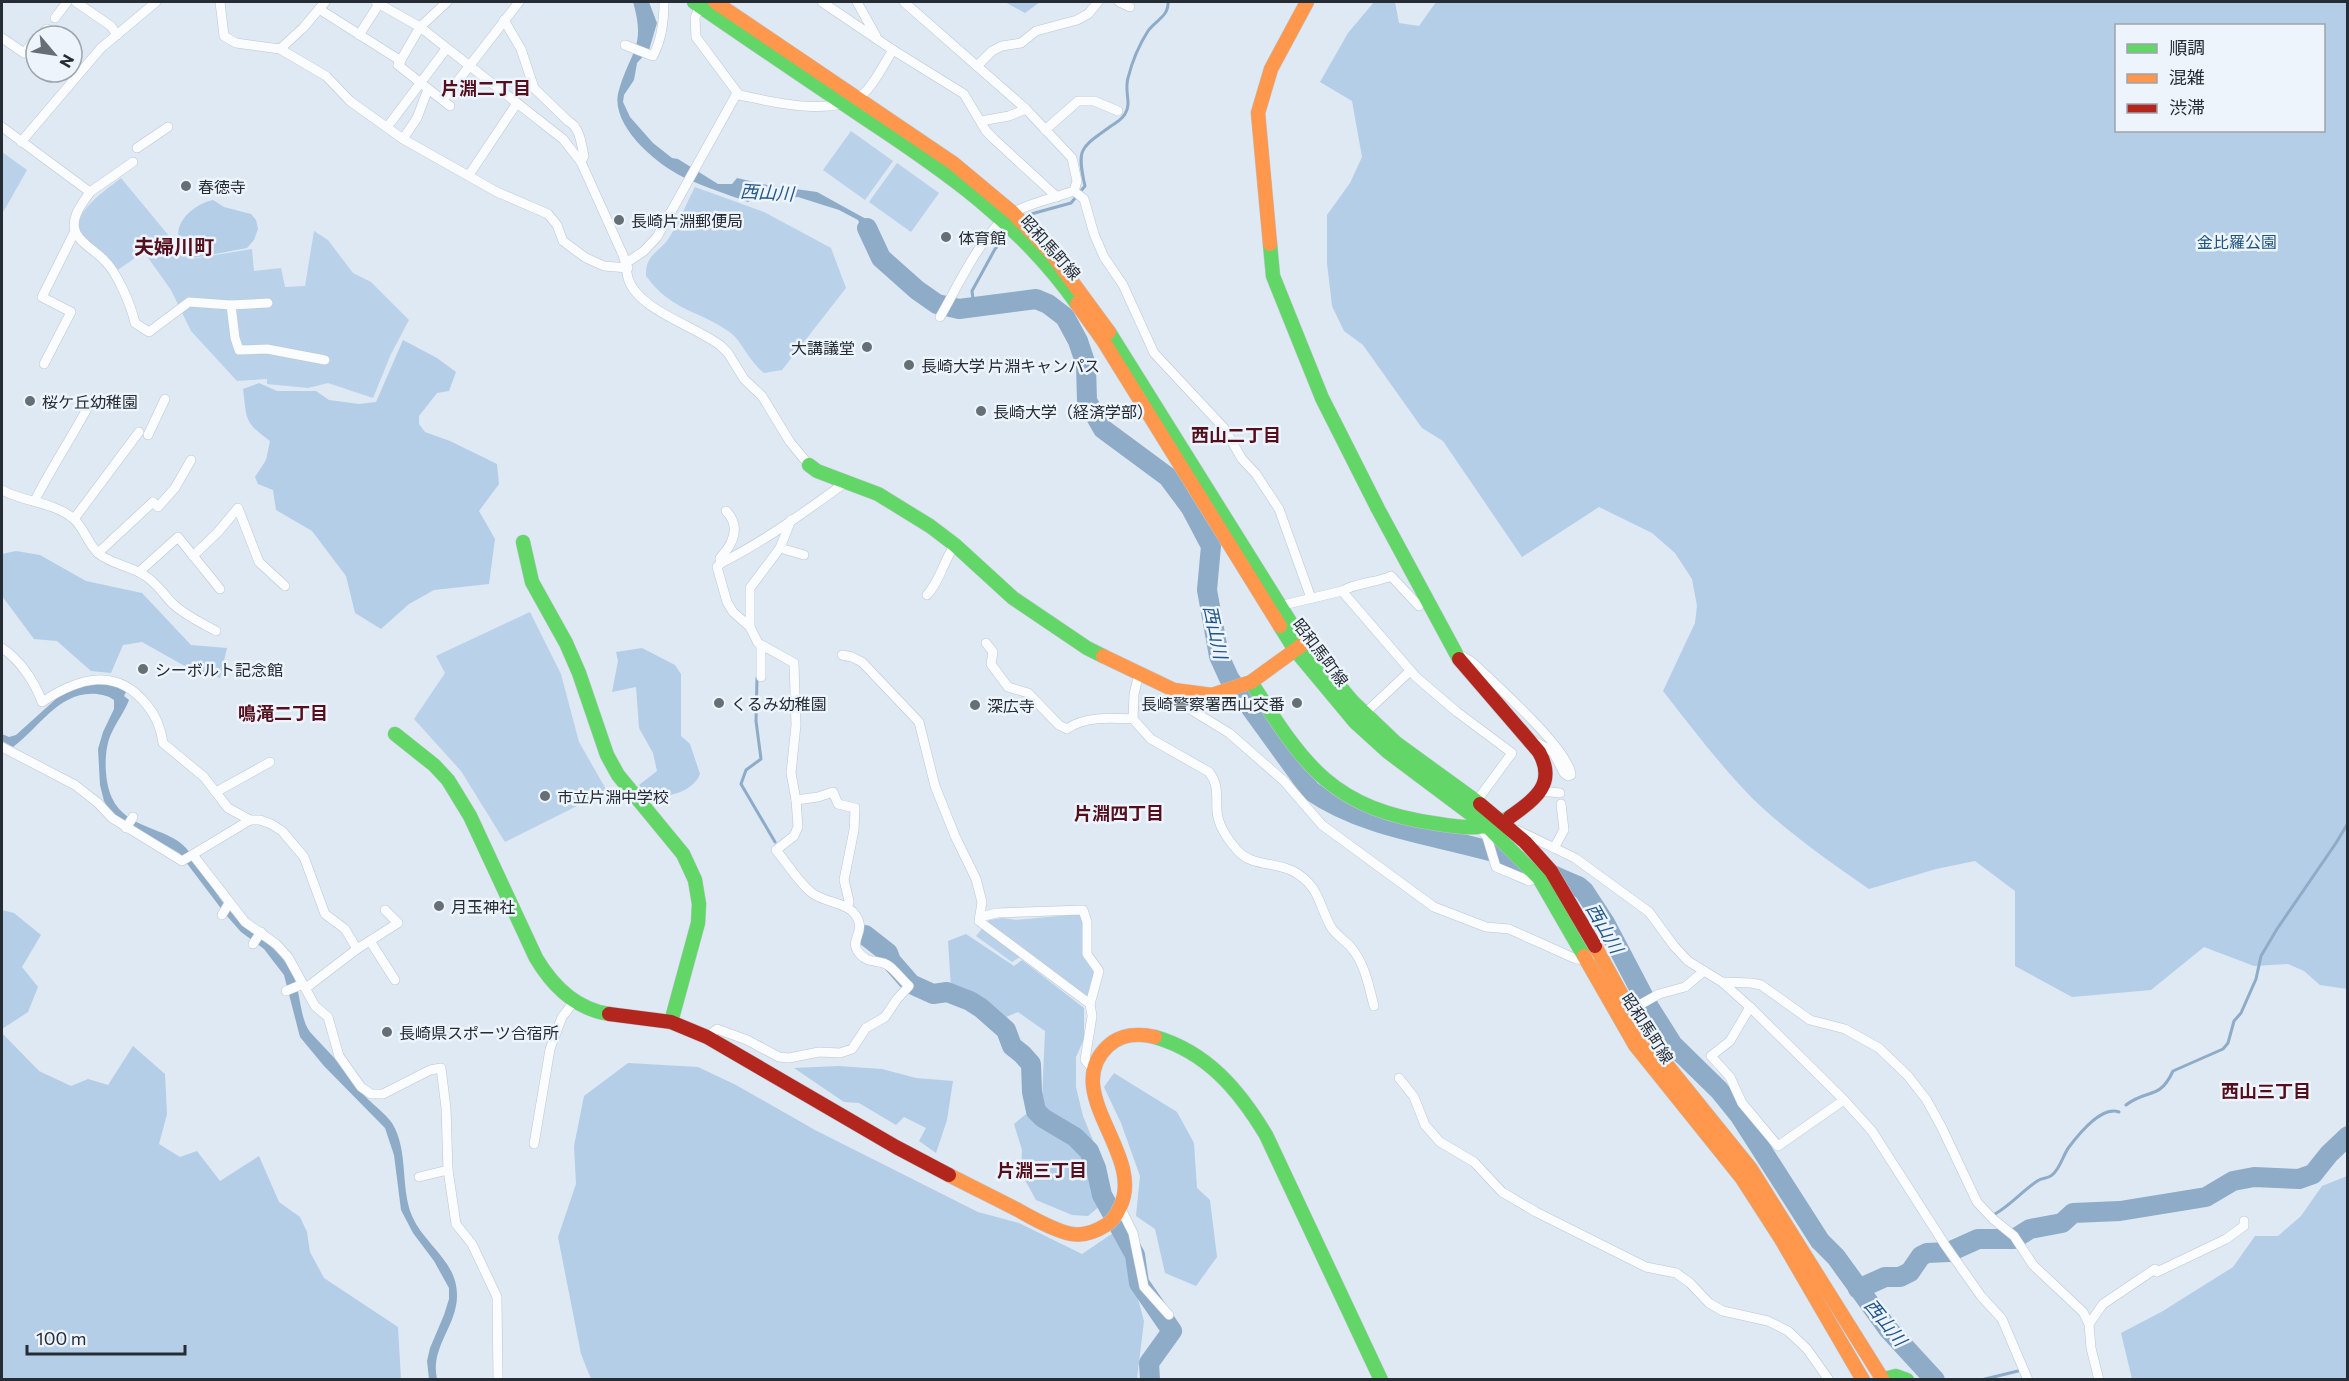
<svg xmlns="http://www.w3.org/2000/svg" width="2349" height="1381" viewBox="0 0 2349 1381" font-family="Commissioner,'Noto Sans JP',sans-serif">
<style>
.green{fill:#b9d1e9}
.forest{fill:#b4cee7;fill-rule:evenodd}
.water{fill:#8eabc7}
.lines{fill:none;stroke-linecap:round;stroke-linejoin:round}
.stream{stroke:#8eabc7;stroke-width:3}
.river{stroke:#8eabc7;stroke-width:20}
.street-casing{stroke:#bec6cf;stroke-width:10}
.fast-casing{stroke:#bec6cf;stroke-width:15}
.slow-casing{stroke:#bec6cf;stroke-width:15}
.jam-casing{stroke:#bec6cf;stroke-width:15}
.street{stroke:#fafcfd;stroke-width:9}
.fast{stroke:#63d668;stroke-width:14}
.slow{stroke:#ff974d;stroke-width:14}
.jam{stroke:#b3261e;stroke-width:14}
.poi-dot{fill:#666e76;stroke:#edf4fc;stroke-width:2}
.labels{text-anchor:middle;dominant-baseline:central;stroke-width:5;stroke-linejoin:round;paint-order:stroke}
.poi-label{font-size:16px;fill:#252c33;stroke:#edf4fc;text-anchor:start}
.park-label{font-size:16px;fill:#1d5383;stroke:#edf4fc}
.street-label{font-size:16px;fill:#252c33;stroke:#edf4fc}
.neighbourhood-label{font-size:18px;font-weight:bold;fill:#550f1c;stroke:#edf4fc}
.water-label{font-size:18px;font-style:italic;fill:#215788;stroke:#edf4fc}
.quarter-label{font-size:20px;font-weight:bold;fill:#550f1c;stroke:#edf4fc}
</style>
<rect width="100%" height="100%" fill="#dee9f3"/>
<g class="green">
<path d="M851,131l42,30 -28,39 -42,-30z"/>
<path d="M2,152l25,18 -25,44z"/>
<path d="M897,163l42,30 -28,39 -42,-30z"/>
<path d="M121,178l53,64 17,17 61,-10 2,22 27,-3 4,19 20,-1 9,-55 14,9 25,33 18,9 38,38 -18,34 -18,44 -45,-15 -20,5 -41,-4v-5l-30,2 -46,-50 -20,-41 -27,-38 -28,19c-8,-9 -31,-30 -36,-39 -9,-20 29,-44 41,-54z"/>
<path d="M695,187l69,25 67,36 15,40 -64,82 -18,3c-15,-12 -22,-31 -33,-40 -31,-23 -59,-21 -85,-57 -1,-22 13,-23 23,-38 10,-16 17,-34 26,-51z"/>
<path d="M530,612l31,62 18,68 28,49 -102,51 -44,-71 -47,-52 31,-46 -9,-17z"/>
<path d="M1079,914l5,7 -1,34 13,15 -8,27 -60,-45 -16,10 -36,-26 13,-16 14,-2 13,2z"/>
</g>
<g class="forest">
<path d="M1005,2h35l-15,11z"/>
<path d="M1374,2h21l4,21 20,3 17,-24h911v987l-27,-4 -16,-14 -16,-7 -34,2 -50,-19 -53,43 -79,7 -57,-31v-75l-40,-30 -39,8 -67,20c-40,-28 -82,-57 -117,-91 -32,-33 -61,-71 -89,-107l32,-68 2,-17 -5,-27 -17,-26 -23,-20 -53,-26 -77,50 -79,-116 -21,-13 -59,-83 -19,-14 -12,-25 -5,-43v-48l23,-32 12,-26 -10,-56 -32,-19 28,-49zM2116,26h208v104h-208z"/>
<path d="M213,200l11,7 27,7 5,6 2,9 -4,11 -7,8 -53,10c-5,-5 -13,-11 -15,-19 -5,-19 18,-36 34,-39z"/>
<path d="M403,340l34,18 19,14 -7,19 -12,2 -18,23v8l6,8 25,9 47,23 2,20 -20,27 16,28 -6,45 -55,6 -25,14 -28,25 -26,-16 -9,-37 -34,-45 -36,-21 -3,-20 -15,-6 -3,-7 11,-17 4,-19c-26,-19 -23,-21 -27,-52l16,-6 18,8h39l13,9 30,4 17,-2z"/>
<path d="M16,551l24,4 46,26 56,12 49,52 36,3 -7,30 -37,-13 -41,-23 -19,3 -12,28 -20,-2 -34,-30 -23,-2 -32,-43v-42z"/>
<path d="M642,648l33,17 6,9v62l9,8 10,30c-8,19 -31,22 -50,24l-11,-13 18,-14 -4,-18 -14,-25 -3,-41 -24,5 6,-31 -2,-9z"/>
<path d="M2,910l12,3 27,22 -19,32 16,20 -10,25 -26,17z"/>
<path d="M966,934l48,32 8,-6 62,48v31l-8,18v30l7,29 22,54 4,18 -8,17 -13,11 -16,-1 -36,-15 -15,-27 1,-23 -8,-26 28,-23 3,-70 -27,-19 -19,8 -32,-27 -16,-5 -3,-47z"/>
<path d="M2,1033l37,38 32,15 17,-7 20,6 25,-39 32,28 2,40 -8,30 21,13 17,-6 23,30 39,-25 20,46 21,15 7,15 3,20 14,26 74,49 3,52h-399z"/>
<path d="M628,1063l70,4 38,18 79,45 163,82 41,11 63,31 37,-25 25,92 -7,58h-546l-10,-25 -23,-117 18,-53 -2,-38 10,-50z"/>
<path d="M838,1066l44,3 34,9 37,3 -6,39 -11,33 -17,-12 7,-13 -22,-11 -8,8 -37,-22 -15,-1 -50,-34z"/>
<path d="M1114,1073l63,39 17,31 3,45 13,12 7,57 -21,29 -31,-13 -10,-44 -19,-13 4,-40 -19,-53 -17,-36z"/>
<path d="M2347,1176v203h-215l-11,-46 42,-22 70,-44 22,-31h23l23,-20 21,-30z"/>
</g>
<g class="water">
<path d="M633,2h16l8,21 -8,27 -12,13 -3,17 -10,15 -1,7 7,15 23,26 19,15 6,1 40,25h14l5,-6 30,7 50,7 49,27 15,30 -7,6 -16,-35 -19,-10 -41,-13 -22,2 -7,-2 -17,2 -4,3c-21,-8 -44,-15 -65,-25 -27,-13 -75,-53 -64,-87 12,-40 27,-43 14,-88z"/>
<path d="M102,683l26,5 -4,8 5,4c-4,11 -12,21 -17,32 -9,17 -8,49 0,66 14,31 55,29 74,50 17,20 27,44 44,63 20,22 47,34 61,60 10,17 8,47 19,61 9,10 19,20 28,30 8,11 16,23 25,32 9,10 21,18 29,29 17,28 8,64 20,93 13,30 46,45 45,81 -1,30 -27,51 -20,82h-8l-2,-18 3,-13 14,-33 5,-16v-11l-15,-27 -21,-28 -12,-23 -7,-55 -9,-27 -61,-62 -24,-29 -16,-62 -20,-26 -23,-17 -15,-17 -47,-62 -67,-38 -8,-14 -4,-16 -2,-36 5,-17 11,-23v-9c-5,-4 -11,-5 -17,-6 -37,-4 -57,33 -84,53l-11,-6v-7l7,3 7,-2 51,-46z"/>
</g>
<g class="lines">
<g class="stream">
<path d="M1031,214l40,-11 14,-17c-9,-39 -4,-38 26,-60 5,-3 11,-7 14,-12 7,-11 -1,-22 3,-36 4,-16 11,-33 20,-47 7,-10 21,-15 20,-29"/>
<path d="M974,307l-2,-16 23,-42 9,-9"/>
<path d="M757,678l-1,43 5,38 -15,11 -5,14 34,58"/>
<path d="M2126,1105c22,-17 33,-4 47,-34l50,-22 5,-6 6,-22 7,-8 15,-34 5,-23 16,-27 59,-86 12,-20"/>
<path d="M1995,1214c16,-9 29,-25 44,-34 4,-2 10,-2 13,-5 8,-6 11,-20 17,-28 9,-12 33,-42 50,-35"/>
<path d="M1978,1239l3,-4"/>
<path d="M1981,1380l37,-9"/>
</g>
<g class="river">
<path d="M867,228l14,30 36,32 20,14 22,5 77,-10 12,5 17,13 13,24 8,24 1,36 16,28 65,48 23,31 20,38 -4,44 12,66 10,22 82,113c54,37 124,44 186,62 27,8 54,22 81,33l6,5 21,32 44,84 24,38 46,45 21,26 80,125 16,16 52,72 47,51"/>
<path d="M865,935l23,18 3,8 20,23 22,10 14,-2 23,9 11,7 25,22 6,16 10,8 9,10 1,28 4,19 7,7 32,19 14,14 7,17 6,27 33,60 4,28 33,48 -23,32 1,17"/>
<path d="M1858,1289l27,-12h15l10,-5 11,-16 6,-3 22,-1 29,-13h36l16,-10 32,-6 11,-10 47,-2 86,-14 27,-16 21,-4 45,2 14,-5 16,-20 19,-18"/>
</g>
<g class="street-casing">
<g id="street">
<path d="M76,2l35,24 6,9"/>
<path d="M220,2l4,34 12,7 44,6 46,27 24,25 53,38 94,53 51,22 9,11 6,16 23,17 18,8 24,2"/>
<path d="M376,2l44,25 143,112 18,23 42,93c3,8 3,15 5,23 9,32 68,48 93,68l7,7 16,26 18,17 28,46 19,23"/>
<path d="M447,2l-27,25 -22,38 52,41"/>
<path d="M822,2l71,48 71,44 22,37 9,9 62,57"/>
<path d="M857,2l19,34"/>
<path d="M904,2l122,107 46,49 5,23 -3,10"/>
<path d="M1119,2l11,5"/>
<path d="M701,3l-6,15 1,19 43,58c34,7 102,25 129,-6 10,-12 17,-27 25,-39"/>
<path d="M319,9l82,52"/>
<path d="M55,18l12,-16"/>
<path d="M504,20l17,29 13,39 34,33c12,6 13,22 16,35l-3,6"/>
<path d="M359,35l20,-31"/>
<path d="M40,36l7,-7"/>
<path d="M2,38l22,15 12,-15"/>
<path d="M625,45l28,11c9,-17 11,-35 11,-54"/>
<path d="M280,49l23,-21 22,-26"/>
<path d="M72,60l1,1"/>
<path d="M977,66l15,-15 10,-5 19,-3 15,-12 41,-11 11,-6 10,-12"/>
<path d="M443,100l76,-98"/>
<path d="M981,121l28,-5 17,-7"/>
<path d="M388,126l58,-77"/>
<path d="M2,127l88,65 43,-30"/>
<path d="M1045,130l33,-29h16l24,10"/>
<path d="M403,139l14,-21 11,-29"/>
<path d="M21,142l80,-94 55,-46"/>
<path d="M137,148l31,-21"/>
<path d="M469,175l48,-72"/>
<path d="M1074,191l10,8 10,35 10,23 19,28 31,68 70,75 18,31 14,15 23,35 32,89"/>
<path d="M90,192c-7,11 -19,24 -15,38 3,12 21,21 29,30 13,12 27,45 31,63l14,9 40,-30 42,3 4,33 4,12 28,-1 58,11"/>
<path d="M626,263l18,-12 13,-14 80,-144"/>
<path d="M231,305l37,-2"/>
<path d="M940,317c18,-31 42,-85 72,-104 15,-9 45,-16 62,-22"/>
<path d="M44,364l27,-52 -29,-15 33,-66"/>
<path d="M148,435l17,-36"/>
<path d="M2,490c23,13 50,11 72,29 10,9 14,25 24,34 12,11 33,13 46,22 13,8 19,19 29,29 13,12 29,19 43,27"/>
<path d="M35,500c17,-33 37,-63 54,-95"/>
<path d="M74,519l65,-87"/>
<path d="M780,548l24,7"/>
<path d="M98,553l55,-51 5,5 17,-19 16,-28"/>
<path d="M193,556l25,-24 20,-24 21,54 26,24"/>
<path d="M721,563c44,-22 85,-52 125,-81"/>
<path d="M139,572l39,-35 42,52"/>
<path d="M1342,591c16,-9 34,-8 49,-15l28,30"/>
<path d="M927,595c14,-15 16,-34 28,-50"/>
<path d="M1275,607l67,-16 74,86 41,35 55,41 -39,53"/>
<path d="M750,627v-39l30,-40 11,-28"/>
<path d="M986,643l7,9 -2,12 17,23 20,6 31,32 8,4c17,-13 45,-11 66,-10l18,20 58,33c10,13 7,23 8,39 1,15 11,29 21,40 13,15 38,11 55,20 27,15 25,33 38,56 5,9 16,14 22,23 12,15 16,37 21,56"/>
<path d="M761,645v32"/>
<path d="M2,648c18,12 33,34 40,54 36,-24 74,-36 105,3 10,12 14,23 16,38l41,34 24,31 22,12h10l11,4 11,7 22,26 21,57 20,15 12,20"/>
<path d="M1459,654l13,8c21,20 98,88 99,113l-3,1 -4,-3 -11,-21 -21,-12"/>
<path d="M842,655l10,2 10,5 57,60 16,64 20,50 21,43 6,23 -3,19 111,83"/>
<path d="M1174,690l1,10 54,33 55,48 38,44 112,82 52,20 23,2 67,30 14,1"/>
<path d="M1362,716l48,-45"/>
<path d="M1133,719l1,-25 5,-20"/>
<path d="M2,747l73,38 23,18 14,15 70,43 68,-41"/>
<path d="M1541,791l19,2"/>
<path d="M216,792l54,-30"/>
<path d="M796,800l22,-3 15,-5 5,12 17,4 -1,22 -10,50 5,21 -1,5"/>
<path d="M1478,825l9,12 9,30 33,14 10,-3"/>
<path d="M126,828l7,-11"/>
<path d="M1517,830l58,28 74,54 25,34 14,15 34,21 28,25 94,93 28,31 73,114 36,51 21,23 26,61"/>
<path d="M1554,848l10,-18 -3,-26"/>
<path d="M193,855l52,67 31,22 12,13 27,49 13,11 11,39 22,31 10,7h12l47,-24 11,-2 5,40 2,62 8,54 16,20 25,53 1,83"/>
<path d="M222,915l7,-12"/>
<path d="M980,917l17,-4 86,-3 4,12v32l12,17 -9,33 2,12 -7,44 8,9"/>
<path d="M370,941l25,39"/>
<path d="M253,944l8,-12"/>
<path d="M1722,982l29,1 10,2 49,35 35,9 34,19 29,28 18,23 15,27 36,76 16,17 21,17 19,29 50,47 6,12 2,24 8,32"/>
<path d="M306,988l51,-39 41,-26 -13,-13"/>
<path d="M286,991l17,-7"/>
<path d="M1750,1007l-20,34 -19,15 19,21 12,26 36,43 66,-46"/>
<path d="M1627,1012l32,-18 26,-7 19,-16"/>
<path d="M707,1037l10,-8 30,11 32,17 10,1 30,-6 21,1 12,-4 14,-21 19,-11 12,-18 12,-13c-7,-6 -13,-15 -20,-20 -10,-8 -22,0 -32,-16 -7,-12 12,-20 -4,-38 -8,-9 -29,-10 -41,-19 -14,-11 -25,-30 -36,-43l18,-14 4,-9 -2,-27 -5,-27 5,-48 -2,-62 -36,-20 -8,-16 -17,-15 -6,-10 -10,-35 4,-4 -1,-5c14,-15 21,-32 6,-47"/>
<path d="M1399,1078l15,19 11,28 15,17 34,20 28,30 34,20 110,55 30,6 14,10 19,20 14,8 45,10 20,10 19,18 22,31"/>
<path d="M534,1144l16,-95 12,-32 12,-15"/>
<path d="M419,1177l29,-7"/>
<path d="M1121,1209l12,24 11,54 25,28"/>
<path d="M2089,1324l14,-20 52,-35 2,3 69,-33 18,-13v-5"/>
</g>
</g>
<g class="fast-casing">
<g id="fast">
<path d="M694,2c56,39 113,77 169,115 82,54 156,105 214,187"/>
<path d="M1270,244l3,32 49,122 56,111 81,150"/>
<path d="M1109,332l195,312 49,58 43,41 84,61"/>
<path d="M809,465l8,6 61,23 52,32 25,19 58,53 74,50 16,8"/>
<path d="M523,542l9,40 34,61 13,30 28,82 11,20 65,79 12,26 4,24 -1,19 -27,99"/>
<path d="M1280,626l15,24 60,72 33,30 100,75 51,51 45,78"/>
<path d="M1251,682c54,85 81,127 188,142 25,4 49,7 71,-7"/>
<path d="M395,734l39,31 14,15 22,36 66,142c16,27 40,51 73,56"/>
<path d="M1155,1037c52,15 84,53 111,98l115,245"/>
<path d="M1880,1380l16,-4 11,4"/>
</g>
</g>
<g class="slow-casing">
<g id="slow">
<path d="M715,2l238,161 60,50 38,40 58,79"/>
<path d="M1270,244l-12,-131 13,-44 36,-67"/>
<path d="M1077,304l27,38 176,284"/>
<path d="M1103,656l71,34 38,5 39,-13 51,-37"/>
<path d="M1595,946l51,93 105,130 132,211"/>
<path d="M1584,956l51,89 106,132 40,62 82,141"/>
<path d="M949,1175c23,12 46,23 69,35 16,9 32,18 49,23 14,4 28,-1 39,-8 7,-4 11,-11 14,-18 26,-52 -61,-115 -12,-161 13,-12 31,-13 47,-9"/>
</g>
</g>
<g class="jam-casing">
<g id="jam">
<path d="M1459,659l80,93c18,32 -4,47 -29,65"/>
<path d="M1480,804l45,38 26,29 44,75"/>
<path d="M609,1014l62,8 36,15 189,110 53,28"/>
</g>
</g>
<use href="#street" class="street"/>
<use href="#fast" class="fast"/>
<use href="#slow" class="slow"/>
<use href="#jam" class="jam"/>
</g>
<g class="poi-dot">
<circle cx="186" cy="186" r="6"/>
<circle cx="619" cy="220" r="6"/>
<circle cx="946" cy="237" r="6"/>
<circle cx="867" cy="347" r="6"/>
<circle cx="909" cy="365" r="6"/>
<circle cx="30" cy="401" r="6"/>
<circle cx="981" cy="411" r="6"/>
<circle cx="143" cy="669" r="6"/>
<circle cx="719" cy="703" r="6"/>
<circle cx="1297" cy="703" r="6"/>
<circle cx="975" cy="705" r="6"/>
<circle cx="545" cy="796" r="6"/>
<circle cx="439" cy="906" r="6"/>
<circle cx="387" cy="1032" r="6"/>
</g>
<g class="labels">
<g class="poi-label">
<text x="198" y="186">春徳寺</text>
<text x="631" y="220">長崎片淵郵便局</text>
<text x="958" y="237">体育館</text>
<text x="855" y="347" text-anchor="end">大講議堂</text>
<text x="921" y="365">長崎大学 片淵キャンパス</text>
<text x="42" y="401">桜ケ丘幼稚園</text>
<text x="993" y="411">長崎大学（経済学部）</text>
<text x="155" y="669">シーボルト記念館</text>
<text x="731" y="703">くるみ幼稚園</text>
<text x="1285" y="703" text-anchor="end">長崎警察署西山交番</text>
<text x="987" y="705">深広寺</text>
<text x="557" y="796">市立片淵中学校</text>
<text x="451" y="906">月玉神社</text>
<text x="399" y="1032">長崎県スポーツ合宿所</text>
</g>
<g class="park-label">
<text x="2237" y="241">金比羅公園</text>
</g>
<g class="street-label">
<text transform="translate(1051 247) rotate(48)">昭和馬町線</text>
<text transform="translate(1321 652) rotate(53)">昭和馬町線</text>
<text transform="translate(1648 1028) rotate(57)">昭和馬町線</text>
</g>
<g class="neighbourhood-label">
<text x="486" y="88">片淵二丁目</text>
<text x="1236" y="435">西山二丁目</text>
<text x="283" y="713">鳴滝二丁目</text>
<text x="1119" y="813">片淵四丁目</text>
<text x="2266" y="1091">西山三丁目</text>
<text x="1042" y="1170">片淵三丁目</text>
</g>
<g class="water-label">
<text transform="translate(767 192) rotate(3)">西山川</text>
<text transform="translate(1216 632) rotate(78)">西山川</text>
<text transform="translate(1605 928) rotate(60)">西山川</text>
<text transform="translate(1886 1322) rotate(51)">西山川</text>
</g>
<g class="quarter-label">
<text x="174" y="246">夫婦川町</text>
</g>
</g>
<rect width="2349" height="1381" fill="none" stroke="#252c33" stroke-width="6"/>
<rect x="2115" y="24" width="210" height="108" fill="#edf4fc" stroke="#9da4ac" stroke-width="1.5"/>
<rect x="2127" y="44" width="30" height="9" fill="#63d668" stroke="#9da4ac" stroke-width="1.5"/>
<text x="2169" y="54" font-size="18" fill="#252c33">順調</text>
<rect x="2127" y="74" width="30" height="9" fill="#ff974d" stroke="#9da4ac" stroke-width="1.5"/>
<text x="2169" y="84" font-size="18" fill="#252c33">混雑</text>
<rect x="2127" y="104" width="30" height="9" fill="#b3261e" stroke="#9da4ac" stroke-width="1.5"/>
<text x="2169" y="114" font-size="18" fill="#252c33">渋滞</text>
<g transform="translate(54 54) rotate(119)"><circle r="28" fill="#edf4fc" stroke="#9da4ac" stroke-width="1.5"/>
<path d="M0-4.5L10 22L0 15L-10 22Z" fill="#666e76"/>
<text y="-9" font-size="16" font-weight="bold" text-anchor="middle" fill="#252c33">N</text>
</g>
<path d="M27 1345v9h158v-9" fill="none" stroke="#252c33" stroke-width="3"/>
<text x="36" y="1345" font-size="18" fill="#252c33" stroke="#edf4fc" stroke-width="4.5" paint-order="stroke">100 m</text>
</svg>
